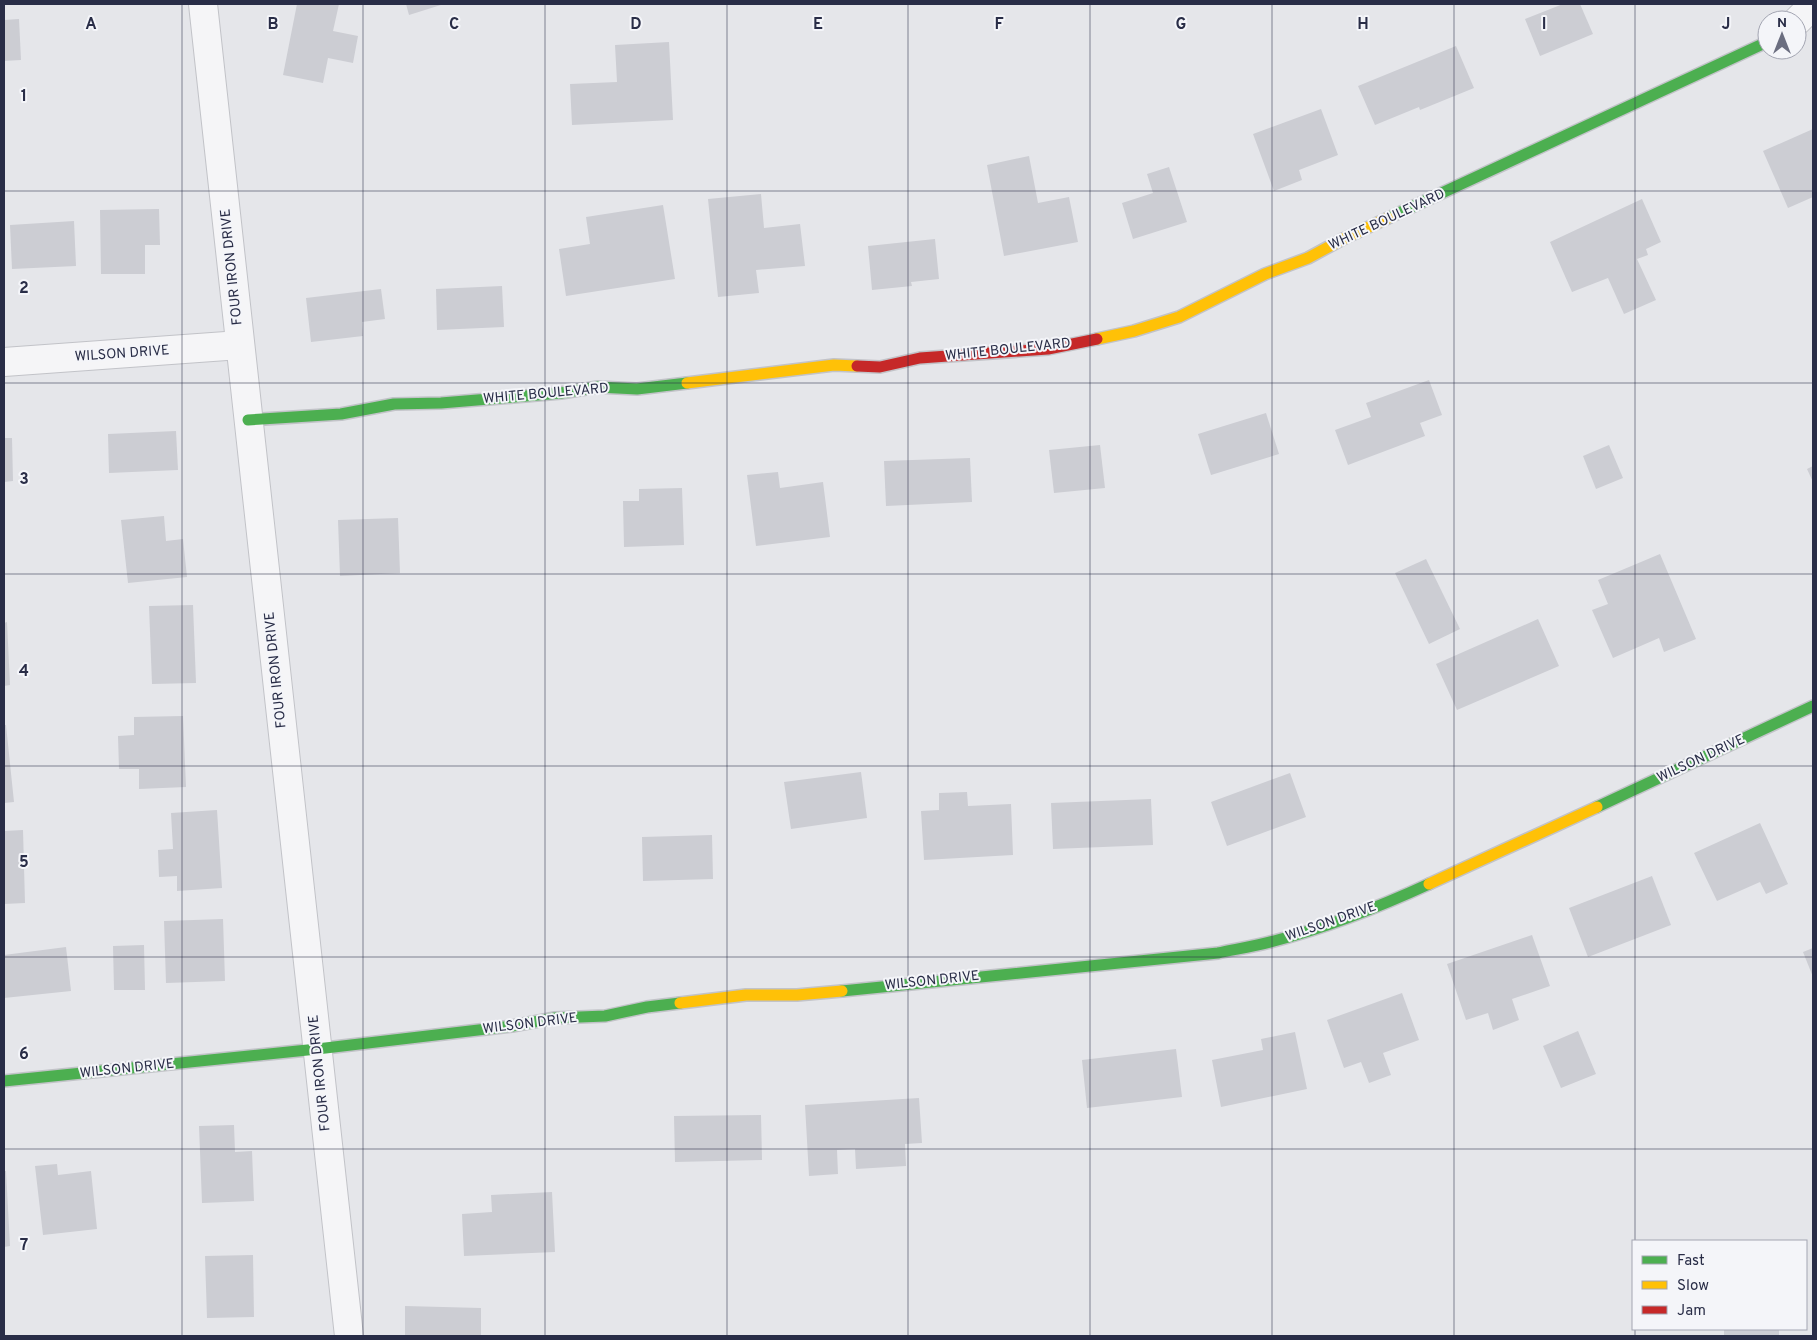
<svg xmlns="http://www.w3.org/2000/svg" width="1817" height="1340" viewBox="0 0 1817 1340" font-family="Overpass,sans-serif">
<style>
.building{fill:#cccdd3}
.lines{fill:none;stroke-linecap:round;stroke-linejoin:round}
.street-casing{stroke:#c2c3c8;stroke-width:30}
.fast-casing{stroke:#c2c3c8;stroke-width:14}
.slow-casing{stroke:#c2c3c8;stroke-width:14}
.jam-casing{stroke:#c2c3c8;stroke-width:14}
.street{stroke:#f5f5f7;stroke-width:28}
.fast{stroke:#4caf50;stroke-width:11}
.slow{stroke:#ffc107;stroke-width:11}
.jam{stroke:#c62828;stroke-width:11}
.grid{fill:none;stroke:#292d47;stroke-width:1;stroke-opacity:0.55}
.labels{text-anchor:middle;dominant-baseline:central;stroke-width:4;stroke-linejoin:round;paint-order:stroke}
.street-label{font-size:14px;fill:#292d47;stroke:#f4f5f9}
.grid-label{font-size:16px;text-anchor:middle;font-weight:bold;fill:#292d47;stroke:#f4f5f9;stroke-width:4;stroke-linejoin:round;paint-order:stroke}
</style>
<rect width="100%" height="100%" fill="#e5e6ea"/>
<g class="building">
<path d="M297,4h42l-6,27 25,5 -5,27 -25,-5 -5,25 -40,-8z"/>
<path d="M406,4h38l-35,11z"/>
<path d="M1563,4h17l13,30 -53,22 -15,-37z"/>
<path d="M19,19l2,41 -17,1v-41z"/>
<path d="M669,42l4,78 -101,5 -2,-41 47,-2 -2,-37z"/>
<path d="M1456,46l18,42 -54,22 -1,-3 -44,18 -17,-39z"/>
<path d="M1321,109l17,46 -39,15 3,10 -28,11 -21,-57z"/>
<path d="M1813,129v68l-25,11 -25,-57z"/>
<path d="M1029,156l9,47 31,-6 9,45 -74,14 -17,-91z"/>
<path d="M1169,167l18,55 -54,17 -11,-36 31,-10 -6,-19z"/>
<path d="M761,194l3,34 36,-4 5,42 -49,4 3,23 -41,4 -10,-98z"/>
<path d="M1642,199l19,43 -15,7 2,6 -11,4 19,41 -32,14 -16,-36 -36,14 -22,-50z"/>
<path d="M663,205l12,74 -109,17 -7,-47 31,-5 -4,-27z"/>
<path d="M159,209l1,36h-15v29h-44l-1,-64z"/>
<path d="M74,221l2,45 -64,3 -2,-44z"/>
<path d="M935,239l4,40 -28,3 1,4 -40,4 -4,-44z"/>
<path d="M502,286l2,41 -67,3 -1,-41z"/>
<path d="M381,289l4,30 -23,3 1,14 -52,6 -5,-44z"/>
<path d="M1429,380l13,35 -22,8 5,13 -77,29 -13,-35 36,-13 -5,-14z"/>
<path d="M1266,413l13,41 -68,21 -13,-41z"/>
<path d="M176,431l2,39 -69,3 -1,-39z"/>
<path d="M4,438h8l1,43 -9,1z"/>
<path d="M1100,445l5,43 -51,5 -5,-43z"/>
<path d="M1609,445l14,33 -27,11 -13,-33z"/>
<path d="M970,458l2,44 -86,4 -2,-45z"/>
<path d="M1813,466v16l-6,-13z"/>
<path d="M778,472l2,16 43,-6 7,55 -74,9 -9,-71z"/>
<path d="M682,488l2,57 -60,2 -1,-46h16v-12z"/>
<path d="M164,516l2,25 17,-2 4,38 -59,6 -7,-63z"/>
<path d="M398,518l2,55 -60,3 -2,-56z"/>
<path d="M1660,554l36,85 -32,13 -5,-14 -46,20 -21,-48 16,-6 -10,-24z"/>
<path d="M1426,559l34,70 -31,15 -34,-71z"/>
<path d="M193,605l3,78 -44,1 -3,-78z"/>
<path d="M1538,619l21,47 -102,44 -21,-46z"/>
<path d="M7,622l3,63 -6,1v-63z"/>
<path d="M183,716l3,71 -47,2v-20h-20l-1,-33 16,-1v-18z"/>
<path d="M4,725h2l8,77 -10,1z"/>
<path d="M861,772l6,46 -76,11 -7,-47z"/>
<path d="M1290,773l16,44 -79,29 -16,-44z"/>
<path d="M967,792l1,14 43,-2 2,51 -89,5 -3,-49 18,-1v-17z"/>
<path d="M1151,799l2,46 -100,4 -2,-46z"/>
<path d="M217,810l5,78 -45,3v-15l-18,1 -1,-27 15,-1 -2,-36z"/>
<path d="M1760,823l28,61 -22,10 -6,-12 -43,19 -23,-48z"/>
<path d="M23,830l2,73 -21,1v-73z"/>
<path d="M712,835l1,44 -70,2 -1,-44z"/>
<path d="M1652,876l19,49 -83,32 -19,-49z"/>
<path d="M223,919l2,62 -59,2 -2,-62z"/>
<path d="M1532,935l18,51 -38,13 7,21 -26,10 -5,-17 -22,7 -19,-56z"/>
<path d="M144,945l1,45h-31l-1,-44z"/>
<path d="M66,947l5,44 -67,7v-43z"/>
<path d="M1813,948v29l-10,-25z"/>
<path d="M1402,993l17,47 -36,13 8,22 -22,8 -8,-21 -17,6 -17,-48z"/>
<path d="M1578,1031l18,43 -35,14 -18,-42z"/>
<path d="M1295,1032l12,57 -86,18 -9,-47 51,-10 -2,-11z"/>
<path d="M1176,1049l6,48 -95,11 -5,-48z"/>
<path d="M919,1098l3,45 -17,1 1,22 -50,3 -1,-20 -18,1 1,24 -29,2 -4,-71z"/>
<path d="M761,1115l1,45 -87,2 -1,-46z"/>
<path d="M234,1125l1,27 17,-1 2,50 -52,2 -3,-77z"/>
<path d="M57,1164l1,11 33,-4 6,58 -54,6 -8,-69z"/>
<path d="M4,1171h2l4,75 -6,1z"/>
<path d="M552,1192l3,60 -91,4 -2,-42 30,-2 -1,-17z"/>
<path d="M253,1255l1,62 -47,1 -2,-62z"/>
<path d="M405,1306l76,2v28h-76z"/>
<rect x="1724" y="1329" width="55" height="7"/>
</g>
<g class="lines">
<g class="street-casing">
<g id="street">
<path d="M203,4l146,1332"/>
<path d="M1797,21l16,-16"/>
<path d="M4,362l236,-17"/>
</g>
</g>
<g class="fast-casing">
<g id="fast">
<path d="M1388,218l379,-176"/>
<path d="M248,420l93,-6 53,-10 47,-1 120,-10 37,-6 39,2 50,-6"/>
<path d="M1597,807l216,-101"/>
<path d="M842,991l376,-38c19,-4 38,-7 56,-12 54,-14 105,-34 155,-57"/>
<path d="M4,1081l313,-32 195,-23 43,-8 50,-2 42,-9 33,-4"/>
</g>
</g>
<g class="slow-casing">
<g id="slow">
<path d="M1097,339l37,-8 45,-14 86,-43 43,-16 35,-19 45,-21"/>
<path d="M687,383l147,-18 23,1"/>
<path d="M1429,884l168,-77"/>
<path d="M680,1003l66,-8h51l45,-4"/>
</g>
</g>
<g class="jam-casing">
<path id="jam" d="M857,366l23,1 40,-9 128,-9 49,-10"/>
</g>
<use href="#street" class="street"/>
<use href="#fast" class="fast"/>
<use href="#slow" class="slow"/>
<use href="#jam" class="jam"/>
</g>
<path class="grid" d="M182,4v1332M363,4v1332M545,4v1332M727,4v1332M908,4v1332M1090,4v1332M1272,4v1332M1454,4v1332M1635,4v1237M4,191h1809M4,383h1809M4,574h1809M4,766h1809M4,957h1809M4,1149h1809M1635,1329v7"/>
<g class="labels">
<g class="street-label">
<text transform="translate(1387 220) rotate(-25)">WHITE BOULEVARD</text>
<text transform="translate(232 267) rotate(-96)">FOUR IRON DRIVE</text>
<text transform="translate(1008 350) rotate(-6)">WHITE BOULEVARD</text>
<text transform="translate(122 354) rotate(-4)">WILSON DRIVE</text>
<text transform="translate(546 394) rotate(-5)">WHITE BOULEVARD</text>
<text transform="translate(276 670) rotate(-96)">FOUR IRON DRIVE</text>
<text transform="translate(1701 759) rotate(-25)">WILSON DRIVE</text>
<text transform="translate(1331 922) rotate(-19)">WILSON DRIVE</text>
<text transform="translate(932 981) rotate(-6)">WILSON DRIVE</text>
<text transform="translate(530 1024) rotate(-7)">WILSON DRIVE</text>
<text transform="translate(127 1069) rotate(-6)">WILSON DRIVE</text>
<text transform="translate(320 1073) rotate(-96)">FOUR IRON DRIVE</text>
</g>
</g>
<g class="grid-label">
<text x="91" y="29">A</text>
<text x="273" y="29">B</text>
<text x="454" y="29">C</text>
<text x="636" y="29">D</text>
<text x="818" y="29">E</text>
<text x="999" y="29">F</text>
<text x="1181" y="29">G</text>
<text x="1363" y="29">H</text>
<text x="1544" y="29">I</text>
<text x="1726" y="29">J</text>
<text x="24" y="101">1</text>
<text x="24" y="293">2</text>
<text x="24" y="484">3</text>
<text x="24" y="676">4</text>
<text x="24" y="867">5</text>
<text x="24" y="1059">6</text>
<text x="24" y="1250">7</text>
</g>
<rect width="1817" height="1340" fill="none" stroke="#292d47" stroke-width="10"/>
<rect x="1632" y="1240" width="175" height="90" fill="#f4f5f9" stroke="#a3a5b2"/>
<rect x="1642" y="1256" width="25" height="8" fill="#4caf50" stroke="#a3a5b2"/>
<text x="1677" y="1265" font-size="15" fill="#292d47">Fast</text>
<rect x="1642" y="1281" width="25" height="8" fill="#ffc107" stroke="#a3a5b2"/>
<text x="1677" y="1290" font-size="15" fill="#292d47">Slow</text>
<rect x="1642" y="1306" width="25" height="8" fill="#c62828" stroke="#a3a5b2"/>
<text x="1677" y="1315" font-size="15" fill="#292d47">Jam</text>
<g transform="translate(1782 35)"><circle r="24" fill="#f4f5f9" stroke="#a3a5b2"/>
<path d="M0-4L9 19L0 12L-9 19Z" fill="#6b6e80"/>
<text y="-8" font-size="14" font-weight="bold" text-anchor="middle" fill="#292d47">N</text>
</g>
</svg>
